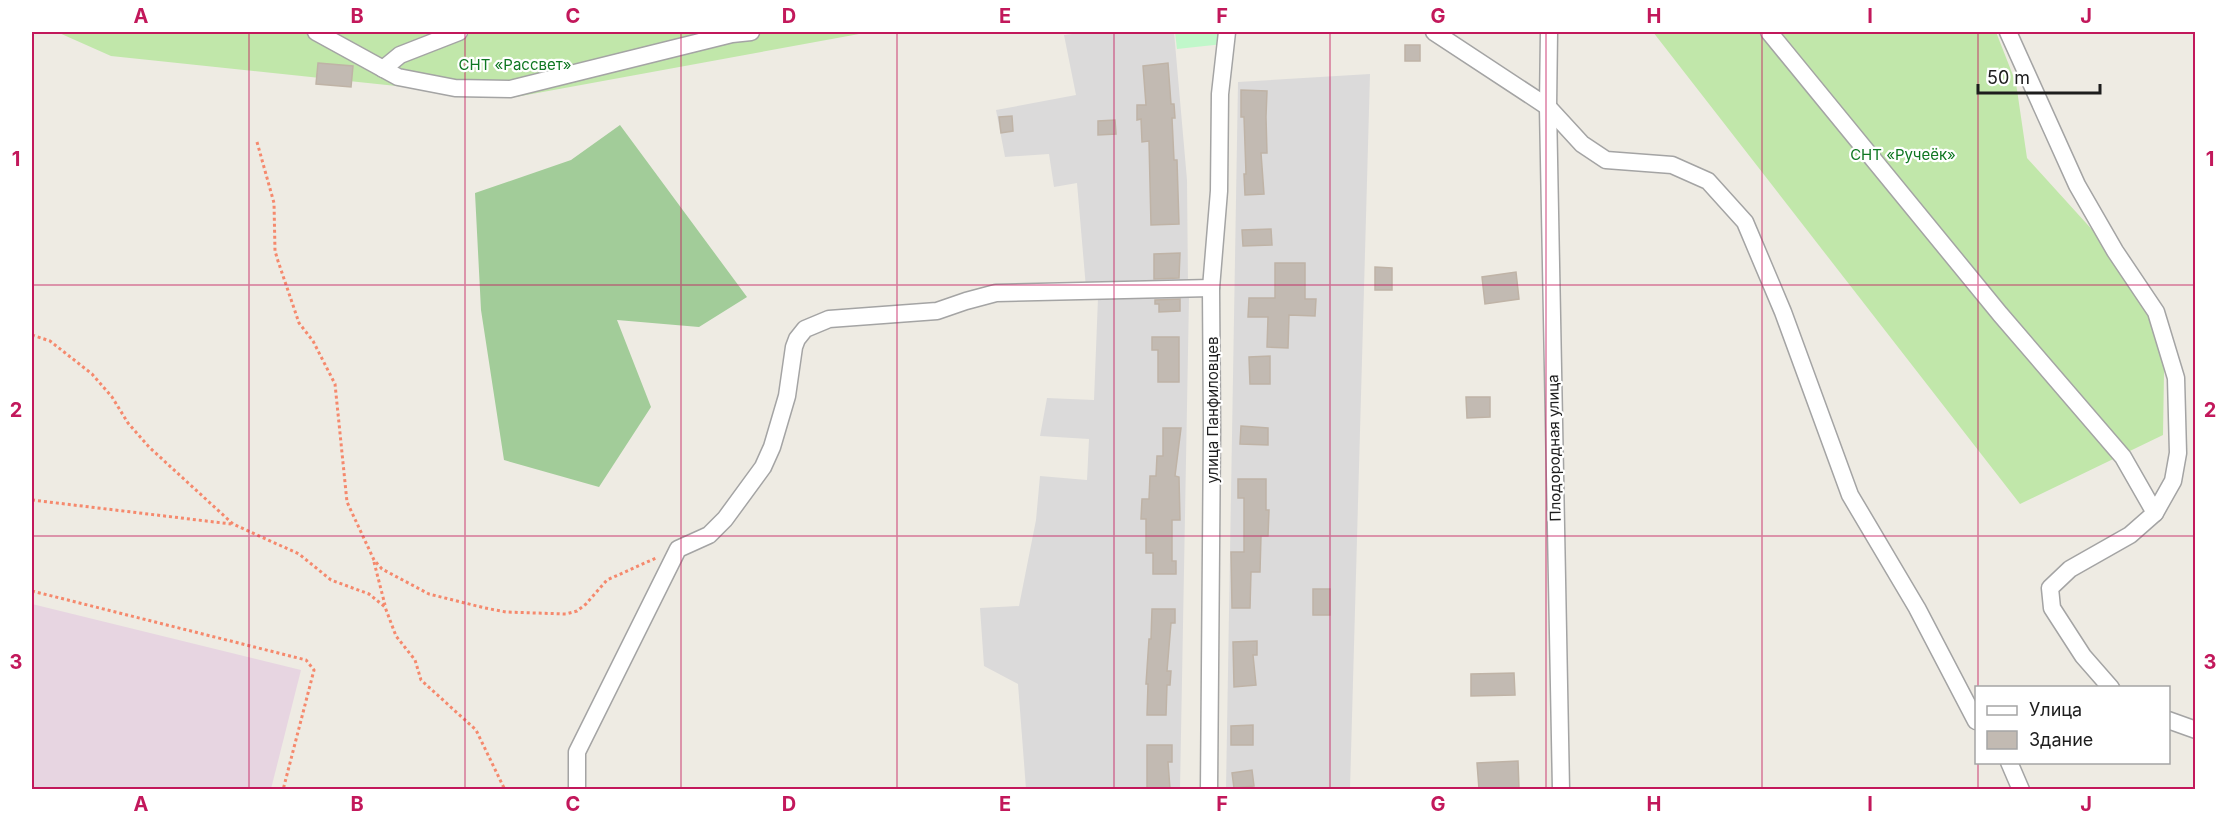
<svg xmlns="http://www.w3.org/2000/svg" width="2227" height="821" viewBox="0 0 2227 821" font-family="Inter,sans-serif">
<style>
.residential{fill:#dbdada}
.industrial{fill:#e7d5e1}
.grass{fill:#c1e7aa}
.forest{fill:#a2cc99}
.park{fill:#c0f7ca}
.building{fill:#c2bab2;stroke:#bfb3a6;stroke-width:1.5}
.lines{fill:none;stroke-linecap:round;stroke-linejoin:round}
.minor-casing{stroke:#a4a4a4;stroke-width:19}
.path{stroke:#f5896d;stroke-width:3;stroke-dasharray:3 3;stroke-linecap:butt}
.minor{stroke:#fff;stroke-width:16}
.grid{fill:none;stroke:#c2185b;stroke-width:1.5;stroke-opacity:0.55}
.labels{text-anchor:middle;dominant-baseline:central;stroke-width:4.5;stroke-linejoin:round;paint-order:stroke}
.park-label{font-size:15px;fill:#0f7722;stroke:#fff}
.street-label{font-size:15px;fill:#1d1d1d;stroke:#fff}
.neatline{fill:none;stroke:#c2185b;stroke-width:2}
.grid-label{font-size:20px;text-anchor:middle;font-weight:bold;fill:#c2185b}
</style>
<rect width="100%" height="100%" fill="#eeebe3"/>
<g class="residential">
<path d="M1089,32h85l13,148 1,105 -102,3 -9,-105 -23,4 -5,-33 -44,3 -9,-47 80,-15 -12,-60z"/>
<path d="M1370,74l-20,715 -124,1 12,-708z"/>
<path d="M1189,297l-9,492h-154l-8,-105 -34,-18 -4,-58 39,-2 17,-86 4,-44 47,4 2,-41 -49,-3 7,-38 47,2 4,-102z"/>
</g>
<path class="industrial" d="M32,604l269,66 -30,119h-239z"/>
<g class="grass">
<path d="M57,32h813l-360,66 -399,-42z"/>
<path d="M1653,32h343l20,51 11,75 138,152 -2,125 -143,69z"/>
</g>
<path class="forest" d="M620,125l127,172 -48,30 -82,-7 34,87 -52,80 -95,-27 -23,-150 -6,-117 96,-33z"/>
<path class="park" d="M1175,32h47l1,12 -46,5z"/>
<g class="building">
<rect x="1405" y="45" width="15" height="16"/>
<path d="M318,63l35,3 -2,21 -35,-3z"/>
<path d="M1168,63l3,41h3l1,14h-3l2,42h3l2,64 -28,1 -2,-84 -7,1 -1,-23 -4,1v-15h9l-3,-39z"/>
<path d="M1241,90l26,1 -1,26 1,36h-6l3,41 -19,1 -1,-21h2l-2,-57h-3z"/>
<path d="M1012,116l1,15 -12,2 -2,-16z"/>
<path d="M1115,120l1,14 -18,1v-14z"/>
<path d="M1271,229l1,16 -29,1 -1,-16z"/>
<path d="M1180,253l-1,25 -25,1v-25z"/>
<path d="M1275,263h30v36h11l-1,17 -26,-1 -1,33 -21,-1 1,-30h-20l1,-19h26z"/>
<path d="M1375,267l17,1v22h-17z"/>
<path d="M1516,272l3,27 -34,5 -3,-27z"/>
<path d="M1180,299v12l-21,1v-8h-4v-4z"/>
<path d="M1152,337h27v45h-21v-32h-6z"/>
<path d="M1270,356v28h-20l-1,-27z"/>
<path d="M1466,397h24v20l-23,1z"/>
<path d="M1241,426l27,2v17l-28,-1z"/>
<path d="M1163,428h18l-6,48 4,1 1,43h-8v41h4v13h-23v-21h-7v-34h-5l1,-20h7l1,-23h6l1,-20h6z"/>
<path d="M1238,479h28v31h3l-1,26h-7l-1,36h-9l-1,36h-18l-1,-56h13v-54h-6z"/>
<rect x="1313" y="589" width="17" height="26"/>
<path d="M1152,609h23v14h-4l-4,48h4l-1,14h-3l-1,30h-19l1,-31h-2l3,-45h2z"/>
<path d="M1257,641v14h-4l3,30 -22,2 -1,-45z"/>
<path d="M1514,673l1,22 -44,1v-22z"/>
<path d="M1253,725v20h-22v-19z"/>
<path d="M1147,745h25v17h-4l2,27h-23z"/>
<path d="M1518,761l1,28h-40l-2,-26z"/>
<path d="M1252,770l2,16 -20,2 -2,-15z"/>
</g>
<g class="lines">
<g class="minor-casing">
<g id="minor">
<path d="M316,32l82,45 57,11 55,1 222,-55 19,-2"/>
<path d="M1434,32l114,75 34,37 24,16 66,5 36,16 37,41 38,90 67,183 67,113 59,113"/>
<path d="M1549,32l-1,75 13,683"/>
<path d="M1769,32l231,282 123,143 32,56 -25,22 -60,34 -20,19 2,20 31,48 28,32"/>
<path d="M2008,32l69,153 38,66 41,61 20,66 2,75 -5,28 -18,32"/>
<path d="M383,69l17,-14 59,-23"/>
<path d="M2168,720l28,10"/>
<path d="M2009,762l12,28"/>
<path d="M577,790v-38l101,-203 31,-14 16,-16 38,-52 9,-20 15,-51 7,-49 3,-8 8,-10 24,-10 108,-8 29,-10 30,-8 215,-5"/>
<path d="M1209,790l3,-361 -1,-141 8,-97 1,-97 7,-62"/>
</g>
</g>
<g class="path">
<path d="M257,142l17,61 1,48 3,10 21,62 14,18 22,43 12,118 27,58 8,9 47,25 56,14 21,4 60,2 11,-3 9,-7 21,-24 49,-22"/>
<path d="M32,335l18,6 42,33 20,23 16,26 21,24 84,77 66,30 32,26 38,14 16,13 11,29 19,24 6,20 55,50 29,60"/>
<path d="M32,500l199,24"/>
<path d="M374,562l11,43"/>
<path d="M32,591l274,69 8,10 -31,120"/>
</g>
<use href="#minor" class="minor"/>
</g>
<path class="grid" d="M249,32v758M465,32v758M681,32v758M897,32v758M1114,32v758M1330,32v758M1546,32v758M1762,32v758M1978,32v656M32,285h2164M32,536h2164M1978,762v28"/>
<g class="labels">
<g class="park-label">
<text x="515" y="64">СНТ «Рассвет»</text>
<text x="1903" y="154">СНТ «Ручеёк»</text>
</g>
<g class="street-label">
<text transform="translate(1212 410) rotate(-90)">улица Панфиловцев</text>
<text transform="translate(1554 448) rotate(-91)">Плодородная улица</text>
</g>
</g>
<rect width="2227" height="821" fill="none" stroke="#ffffff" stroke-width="66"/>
<rect x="1975" y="686" width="195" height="78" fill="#ffffff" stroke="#a5a5a5" stroke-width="1.5"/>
<rect x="1987" y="706" width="30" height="9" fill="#ffffff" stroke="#a5a5a5" stroke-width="1.5"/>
<text x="2029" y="716" font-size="18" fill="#1d1d1d">Улица</text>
<rect x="1987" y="731" width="30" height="18" fill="#c2bab2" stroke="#a5a5a5" stroke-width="1.5"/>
<text x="2029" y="746" font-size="18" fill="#1d1d1d">Здание</text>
<path d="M1978 84v9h122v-9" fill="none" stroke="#1d1d1d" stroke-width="3"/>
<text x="1987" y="84" font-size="18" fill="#1d1d1d" stroke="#ffffff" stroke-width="4.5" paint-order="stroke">50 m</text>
<rect x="33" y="33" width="2161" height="755" class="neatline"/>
<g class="grid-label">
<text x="141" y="23">A</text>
<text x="357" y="23">B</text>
<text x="573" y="23">C</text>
<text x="789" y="23">D</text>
<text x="1005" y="23">E</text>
<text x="1222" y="23">F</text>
<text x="1438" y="23">G</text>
<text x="1654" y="23">H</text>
<text x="1870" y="23">I</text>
<text x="2086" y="23">J</text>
<text x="16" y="166">1</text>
<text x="2210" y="166">1</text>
<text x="16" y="417">2</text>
<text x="2210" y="417">2</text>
<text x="16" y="669">3</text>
<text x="2210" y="669">3</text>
<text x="141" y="811">A</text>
<text x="357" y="811">B</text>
<text x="573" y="811">C</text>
<text x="789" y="811">D</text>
<text x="1005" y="811">E</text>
<text x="1222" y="811">F</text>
<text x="1438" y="811">G</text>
<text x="1654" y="811">H</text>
<text x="1870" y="811">I</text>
<text x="2086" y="811">J</text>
</g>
</svg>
